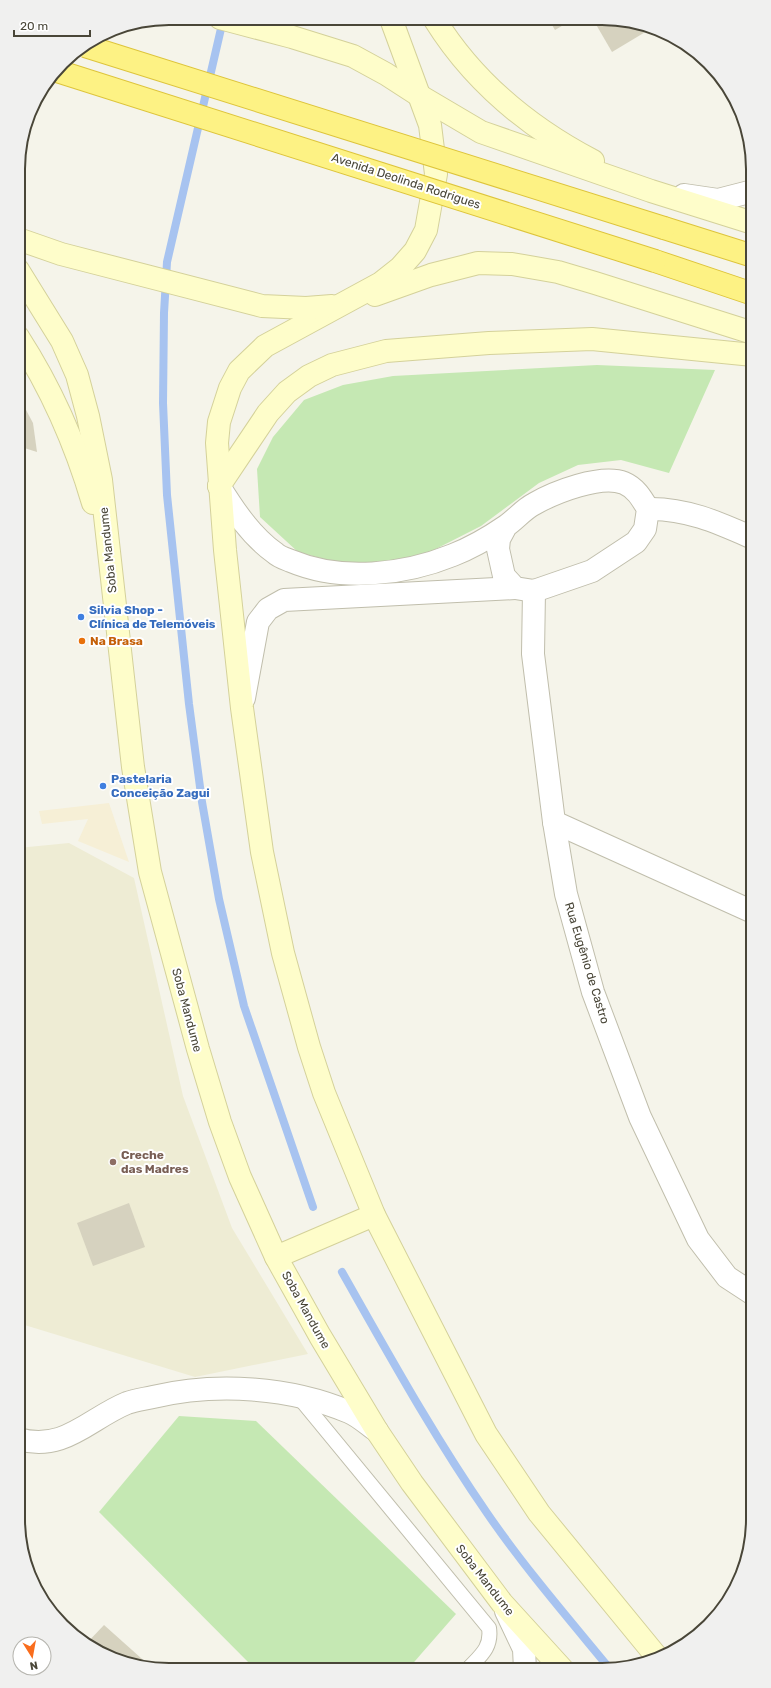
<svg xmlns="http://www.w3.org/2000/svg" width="771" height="1688" viewBox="0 0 771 1688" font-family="Rubik,sans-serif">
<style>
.commercial{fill:#f6efd6}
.education{fill:#eeecd4}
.green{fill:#c5e8b3}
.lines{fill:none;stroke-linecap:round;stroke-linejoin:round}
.stream{stroke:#a7c3f0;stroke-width:8}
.building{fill:#d6d2bf}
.service-casing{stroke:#c0beac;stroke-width:16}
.minor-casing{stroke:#c0beac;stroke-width:24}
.tertiary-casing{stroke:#c0beac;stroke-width:24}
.secondary-casing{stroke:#d4d19a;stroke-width:24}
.trunk-casing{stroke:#ddc43b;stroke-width:24}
.service{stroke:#fff;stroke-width:14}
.minor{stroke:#fff;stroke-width:22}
.tertiary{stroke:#fff;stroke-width:22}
.secondary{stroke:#fefdca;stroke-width:22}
.trunk{stroke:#fdf284;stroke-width:22}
.trunk-bridge-casing{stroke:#ddc43b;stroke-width:24;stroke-linecap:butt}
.trunk-bridge{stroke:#fdf284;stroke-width:22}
.shop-dot{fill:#3f7fe0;stroke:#fff;stroke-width:1.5}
.food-dot{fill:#e8710a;stroke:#fff;stroke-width:1.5}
.education-dot{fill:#8d6e63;stroke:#fff;stroke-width:1.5}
.labels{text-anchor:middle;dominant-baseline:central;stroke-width:4;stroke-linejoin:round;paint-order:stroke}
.street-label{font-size:12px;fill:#494638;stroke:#fff}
.shop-label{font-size:12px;font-weight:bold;fill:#366cbe;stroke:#fff;text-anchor:start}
.food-label{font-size:12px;font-weight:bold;fill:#c56008;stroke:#fff;text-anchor:start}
.education-label{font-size:12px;font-weight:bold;fill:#785e54;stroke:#fff;text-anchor:start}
.rim{fill:none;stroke:#494638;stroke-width:2}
</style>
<rect width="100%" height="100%" fill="#f5f4ea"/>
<path class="commercial" d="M109,803l20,59 -51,-21 10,-22 -46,5 -3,-13z"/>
<path class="education" d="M69,843l65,35 49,218 49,132 76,126 -113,23 -177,-54v-475z"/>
<g class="green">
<path d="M597,365l118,5 -46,103 -48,-13 -43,5 -39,18 -58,43 -59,30 -72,10 -52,-14 -38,-35 -3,-48 16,-32 31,-37 39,-15 50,-9z"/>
<path d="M179,1416l77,5 200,193 -48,55 -154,-1 -155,-156z"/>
</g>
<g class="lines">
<g class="stream">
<path d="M223,20l-56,242 -3,51 -1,90 4,92 22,209 13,98 17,97 25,107 69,201"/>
<path d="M342,1272c46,81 91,163 145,241 37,54 81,105 123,156"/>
</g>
</g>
<g class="building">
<path d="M549,20h23l-17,10z"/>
<path d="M594,21h37l21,7 -40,24z"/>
<path d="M18,395l15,28 4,29 -19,-6z"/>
<path d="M129,1203l16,44 -52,19 -16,-43z"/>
<path d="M104,1625l47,42h-11l-38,-13 -16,-10z"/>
</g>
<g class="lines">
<g class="service-casing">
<path id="service" d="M298,1396l191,232c3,20 -9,28 -21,41"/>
</g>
<g class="minor-casing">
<g id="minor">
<path d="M648,509c38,-1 71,14 105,29"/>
<path d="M554,822l199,90"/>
<path d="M18,1439c47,13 70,-20 109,-36 8,-3 17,-4 26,-6 63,-15 137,-10 196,15 10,4 19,13 28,19"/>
<path d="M506,1611l18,38 1,21"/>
</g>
</g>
<g class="tertiary-casing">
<g id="tertiary">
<path d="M684,195l34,5 35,-9"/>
<path d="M219,486c15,24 32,50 56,67 4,4 11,6 16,8 50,21 113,14 162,-6 18,-7 37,-18 53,-29 10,-7 18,-17 28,-22 21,-12 67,-30 90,-21 12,5 18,16 24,26l-3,20 -9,13 -44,29 -58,20 -19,-3 -11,-12 -6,-27 1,-10 7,-13"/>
<path d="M534,591l-1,63 21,168 12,72 27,98 47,125 58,122 29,38 26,17"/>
<path d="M244,698l14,-76 10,-13 16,-9 231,-12"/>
</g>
</g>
<g class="secondary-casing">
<g id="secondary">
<path d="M220,18l72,19 61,19 33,18 34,22 61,36 170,59 102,32"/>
<path d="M391,19l39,106 6,49 -10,56 -11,21 -15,17 -19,15 -116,63 -26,25 -9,17 -11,34 -2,21 8,107 17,158 20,144 21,101 26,94 15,46 50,122 112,219 53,79 118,144"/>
<path d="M435,20c38,61 95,108 158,141"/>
<path d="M18,239l43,15 201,52 44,2 26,-2"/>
<path d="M18,270l44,71 15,34 11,41 13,64 32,287 17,105 48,177 22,73 20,55 36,80 44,79 57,95 35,52 90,120 61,67"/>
<path d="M375,295l56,-20 47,-12 34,1 46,8 37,11 158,50"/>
<path d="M18,337c33,51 58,108 75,166"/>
<path d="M219,486l49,-73 19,-21 22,-16 23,-11 54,-14 103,-8 103,-4 161,16"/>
<path d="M276,1257l98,-42"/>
</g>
</g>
<g class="trunk-casing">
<g id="trunk">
<path d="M664,228l89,28"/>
<path d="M655,261l98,33"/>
</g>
</g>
<use href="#service" class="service"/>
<use href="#minor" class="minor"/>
<use href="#tertiary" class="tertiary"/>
<use href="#secondary" class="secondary"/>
<use href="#trunk" class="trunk"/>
<g class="trunk-bridge-casing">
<g id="trunk-bridge">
<path d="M85,46l579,182"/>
<path d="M57,71l598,190"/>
</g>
</g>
<use href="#trunk-bridge" class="trunk-bridge"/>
</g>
<g class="shop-dot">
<circle cx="81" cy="617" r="4"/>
<circle cx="103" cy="786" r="4"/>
</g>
<circle class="food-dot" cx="82" cy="641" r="4"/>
<circle class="education-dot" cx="113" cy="1162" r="4"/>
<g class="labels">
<g class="street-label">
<text transform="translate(406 181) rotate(18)">Avenida Deolinda Rodrigues</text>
<text transform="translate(108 550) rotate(-96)">Soba Mandume</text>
<text transform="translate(587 963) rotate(73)">Rua Eugênio de Castro</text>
<text transform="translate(187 1010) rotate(75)">Soba Mandume</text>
<text transform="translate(306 1310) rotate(61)">Soba Mandume</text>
<text transform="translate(485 1580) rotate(52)">Soba Mandume</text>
</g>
<g class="shop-label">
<text x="89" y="610">Silvia Shop -<tspan x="89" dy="14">Clínica de Telemóveis</tspan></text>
<text x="111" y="779">Pastelaria<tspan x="111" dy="14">Conceição Zagui</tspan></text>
</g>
<g class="food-label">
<text x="90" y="641">Na Brasa</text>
</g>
<g class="education-label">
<text x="121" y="1155">Creche<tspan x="121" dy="14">das Madres</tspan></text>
</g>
</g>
<path d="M0 0H771V1688H0ZM169 25H602A144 144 0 0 1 746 169V1519A144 144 0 0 1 602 1663H169A144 144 0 0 1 25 1519V169A144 144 0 0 1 169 25Z" fill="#f0f0ef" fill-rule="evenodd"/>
<path class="rim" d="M169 25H602A144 144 0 0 1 746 169V1519A144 144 0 0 1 602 1663H169A144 144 0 0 1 25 1519V169A144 144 0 0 1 169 25Z"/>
<g transform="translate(32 1656) rotate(169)"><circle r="19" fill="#ffffff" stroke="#b6b5af"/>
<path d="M0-3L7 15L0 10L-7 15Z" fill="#f96d1d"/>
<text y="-6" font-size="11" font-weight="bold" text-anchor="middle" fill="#494638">N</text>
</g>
<path d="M14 30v6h76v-6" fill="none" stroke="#494638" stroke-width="2"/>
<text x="20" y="30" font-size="12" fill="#494638" stroke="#ffffff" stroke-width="3" paint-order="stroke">20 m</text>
</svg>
